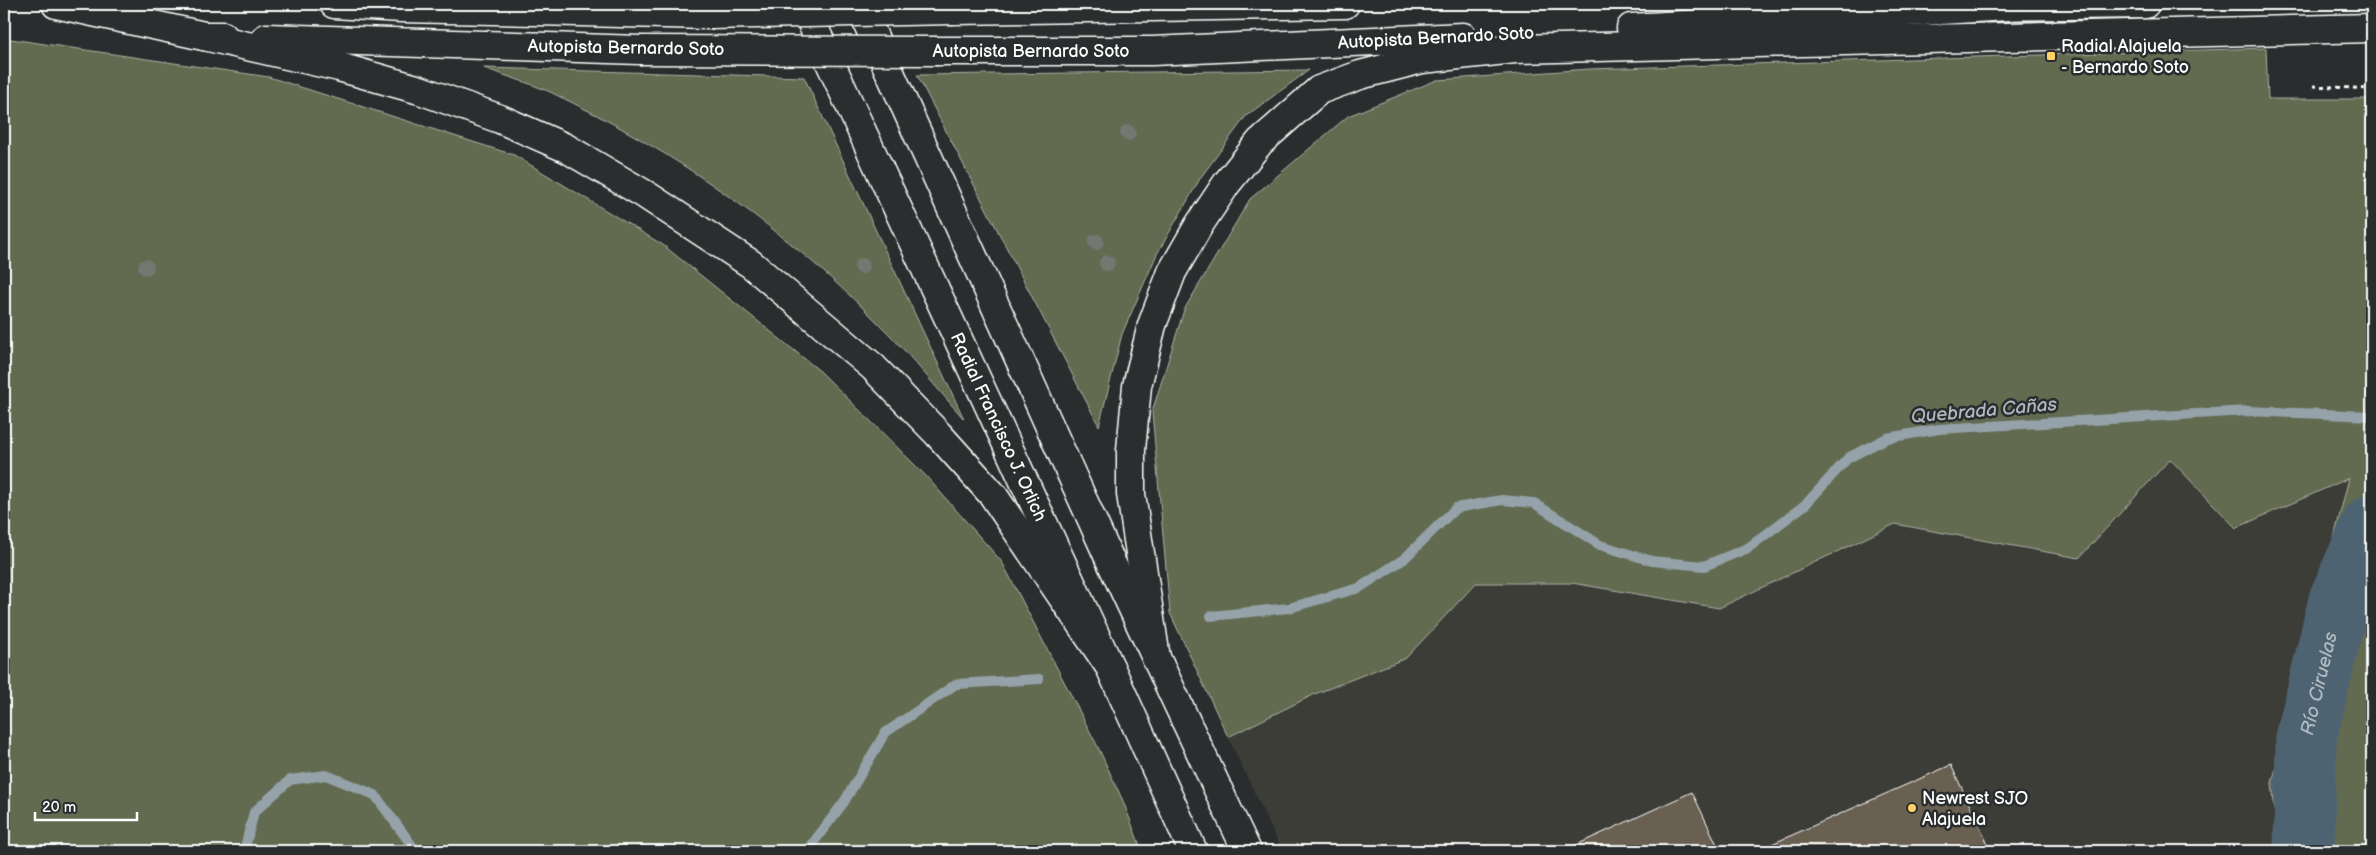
<svg xmlns="http://www.w3.org/2000/svg" width="2376" height="855" viewBox="0 0 2376 855" font-family="'Balsamiq Sans',sans-serif">
<style>
.built{fill:#3d3c38}
.green{fill:#626a50;stroke:#b0b4a8}
.lines{fill:none;stroke-linecap:round;stroke-linejoin:round}
.stream{stroke:#95a2aa;stroke-width:10}
.river{stroke:#4e6472;stroke-width:61}
.building{fill:#696051;stroke:#fff}
.secondary-casing{stroke:#fff;stroke-width:31}
.trunk-casing{stroke:#fff;stroke-width:31}
.path{stroke:#fff;stroke-width:3;stroke-dasharray:4 4;stroke-linecap:butt}
.secondary{stroke:#2a2d2e;stroke-width:28}
.trunk{stroke:#2a2d2e;stroke-width:28}
.trunk-bridge-casing{stroke:#fff;stroke-width:31;stroke-linecap:butt}
.trunk-bridge{stroke:#2a2d2e;stroke-width:28}
.tree{fill:#747771}
.poi-dot{fill:#ffd166;stroke:#2a2d2e;stroke-width:2}
.labels{text-anchor:middle;dominant-baseline:central;stroke-width:5;stroke-linejoin:round;paint-order:stroke}
.street-label{font-size:18px;fill:#fff;stroke:#2a2d2e}
.poi-label{font-size:18px;fill:#fff;stroke:#2a2d2e;text-anchor:start}
.water-label{font-size:19px;font-style:italic;fill:#afb9c0;stroke:#2a2d2e}
</style>
<rect width="100%" height="100%" fill="#2a2d2e"/>
<filter id="ink" filterUnits="userSpaceOnUse"><feTurbulence type="fractalNoise" baseFrequency=".02" numOctaves="2"/><feDisplacementMap in="SourceGraphic" scale="10" xChannelSelector="R" yChannelSelector="G"/><feConvolveMatrix kernelMatrix="1 2 1 2 8 2 1 2 1" color-interpolation-filters="sRGB"/></filter>
<g filter="url(#ink)">
<path class="built" d="M2170,459l66,69 113,-50 -77,305 10,68h-1000l-54,-114 87,-43 91,-36 70,-75h96l147,25 176,-84 184,34z"/>
<g class="green">
<path d="M4,38l265,39 245,78 149,90 158,127 104,103 77,87 96,185 25,54 19,50h-1138z"/>
<path d="M2266,48l2,51h104v752h-93l-7,-68 77,-305 -113,50 -66,-69 -91,99 -184,-34 -176,84 -147,-25h-96l-70,75 -91,36 -87,43 -58,-124 -18,-201 32,-102 66,-111 98,-83 89,-36 152,-11z"/>
<path d="M484,68l320,9 160,342c-25,-28 -49,-58 -75,-85 -98,-101 -214,-184 -341,-243 -21,-9 -43,-15 -64,-23z"/>
<path d="M1309,70l-63,46 -45,61 -44,77 -35,80 -23,92 -182,-351z"/>
</g>
<g class="lines">
<g class="stream">
<path d="M1211,616l78,-8 70,-20 45,-29 52,-51 46,-8 32,3 66,42 52,16 52,5 44,-18 58,-44 42,-46 39,-20 52,-9 308,-18 125,5"/>
<path d="M244,851l10,-39 36,-32 36,-5 49,20 41,56"/>
<path d="M807,851l37,-49 41,-69 71,-49 83,-5"/>
</g>
<path class="river" id="s1" d="M2304,851l2,-112 33,-139 33,-75"/>
</g>
<g class="building">
<path d="M1951,765l40,86h-235z"/>
<path d="M1692,792l28,59h-157z"/>
</g>
<g class="lines">
<g class="secondary-casing">
<g id="secondary">
<path id="s2" d="M803,4l307,663 83,184"/>
<path d="M859,4l252,558 136,289"/>
</g>
</g>
<g class="trunk-casing">
<g id="trunk">
<path d="M56,4l148,32h19"/>
<path d="M334,4l67,4 308,7"/>
<path d="M1991,6l154,-2"/>
<path d="M953,10l392,-6"/>
<path d="M1631,28l378,-22"/>
<path d="M204,36l135,31 81,23 80,29 66,29 80,47 105,69 122,103 65,67 55,61 117,172"/>
<path d="M266,38l373,12"/>
<path d="M938,51h214l311,-14"/>
<path d="M1156,658l-25,-164v-44l6,-64 15,-61 20,-53 27,-47 28,-42 33,-41 59,-52 41,-15 62,-16 93,-10 857,-21"/>
</g>
</g>
<path class="path" d="M2313,86l59,3"/>
<use href="#secondary" class="secondary"/>
<use href="#trunk" class="trunk"/>
<g class="trunk-bridge-casing">
<g id="trunk-bridge">
<path d="M709,15l244,-5"/>
<path d="M639,50l299,1"/>
</g>
</g>
<use href="#trunk-bridge" class="trunk-bridge"/>
</g>
<g class="tree">
<circle cx="1128" cy="133" r="8"/>
<circle cx="1096" cy="242" r="8"/>
<circle cx="1107" cy="263" r="8"/>
<circle cx="862" cy="266" r="8"/>
<circle cx="146" cy="267" r="8"/>
</g>
</g>
<g class="poi-dot">
<rect x="2046" y="51" width="10" height="10" rx="2.5"/>
<circle cx="1912" cy="808" r="5"/>
</g>
<g class="labels">
<g class="street-label">
<text transform="translate(1436 38) rotate(-3)">Autopista Bernardo Soto</text>
<text transform="translate(626 48) rotate(1)">Autopista Bernardo Soto</text>
<text x="1031" y="51">Autopista Bernardo Soto</text>
<text stroke="none"><textPath href="#s2" startOffset="466">Radial Francisco J. Orlich</textPath></text>
</g>
<g class="poi-label">
<text x="2061" y="46">Radial Alajuela<tspan x="2061" dy="21">- Bernardo Soto</tspan></text>
<text x="1922" y="798">Newrest SJO<tspan x="1922" dy="21">Alajuela</tspan></text>
</g>
<g class="water-label">
<text transform="translate(1984 411) rotate(-5)">Quebrada Cañas</text>
<text stroke="none"><textPath href="#s1" startOffset="169">Río Ciruelas</textPath></text>
</g>
</g>
<rect width="2376" height="855" fill="none" stroke="#2a2d2e" stroke-width="20"/>
<rect x="10" y="10" width="2356" height="835" fill="none" stroke="#fff" stroke-width="2" filter="url(#ink)"/>
<path d="M35 812v8h102v-8" fill="none" stroke="#ffffff" stroke-width="2.5"/>
<text x="42" y="812" font-size="15" fill="#ffffff" stroke="#2a2d2e" stroke-width="4" paint-order="stroke">20 m</text>
</svg>
